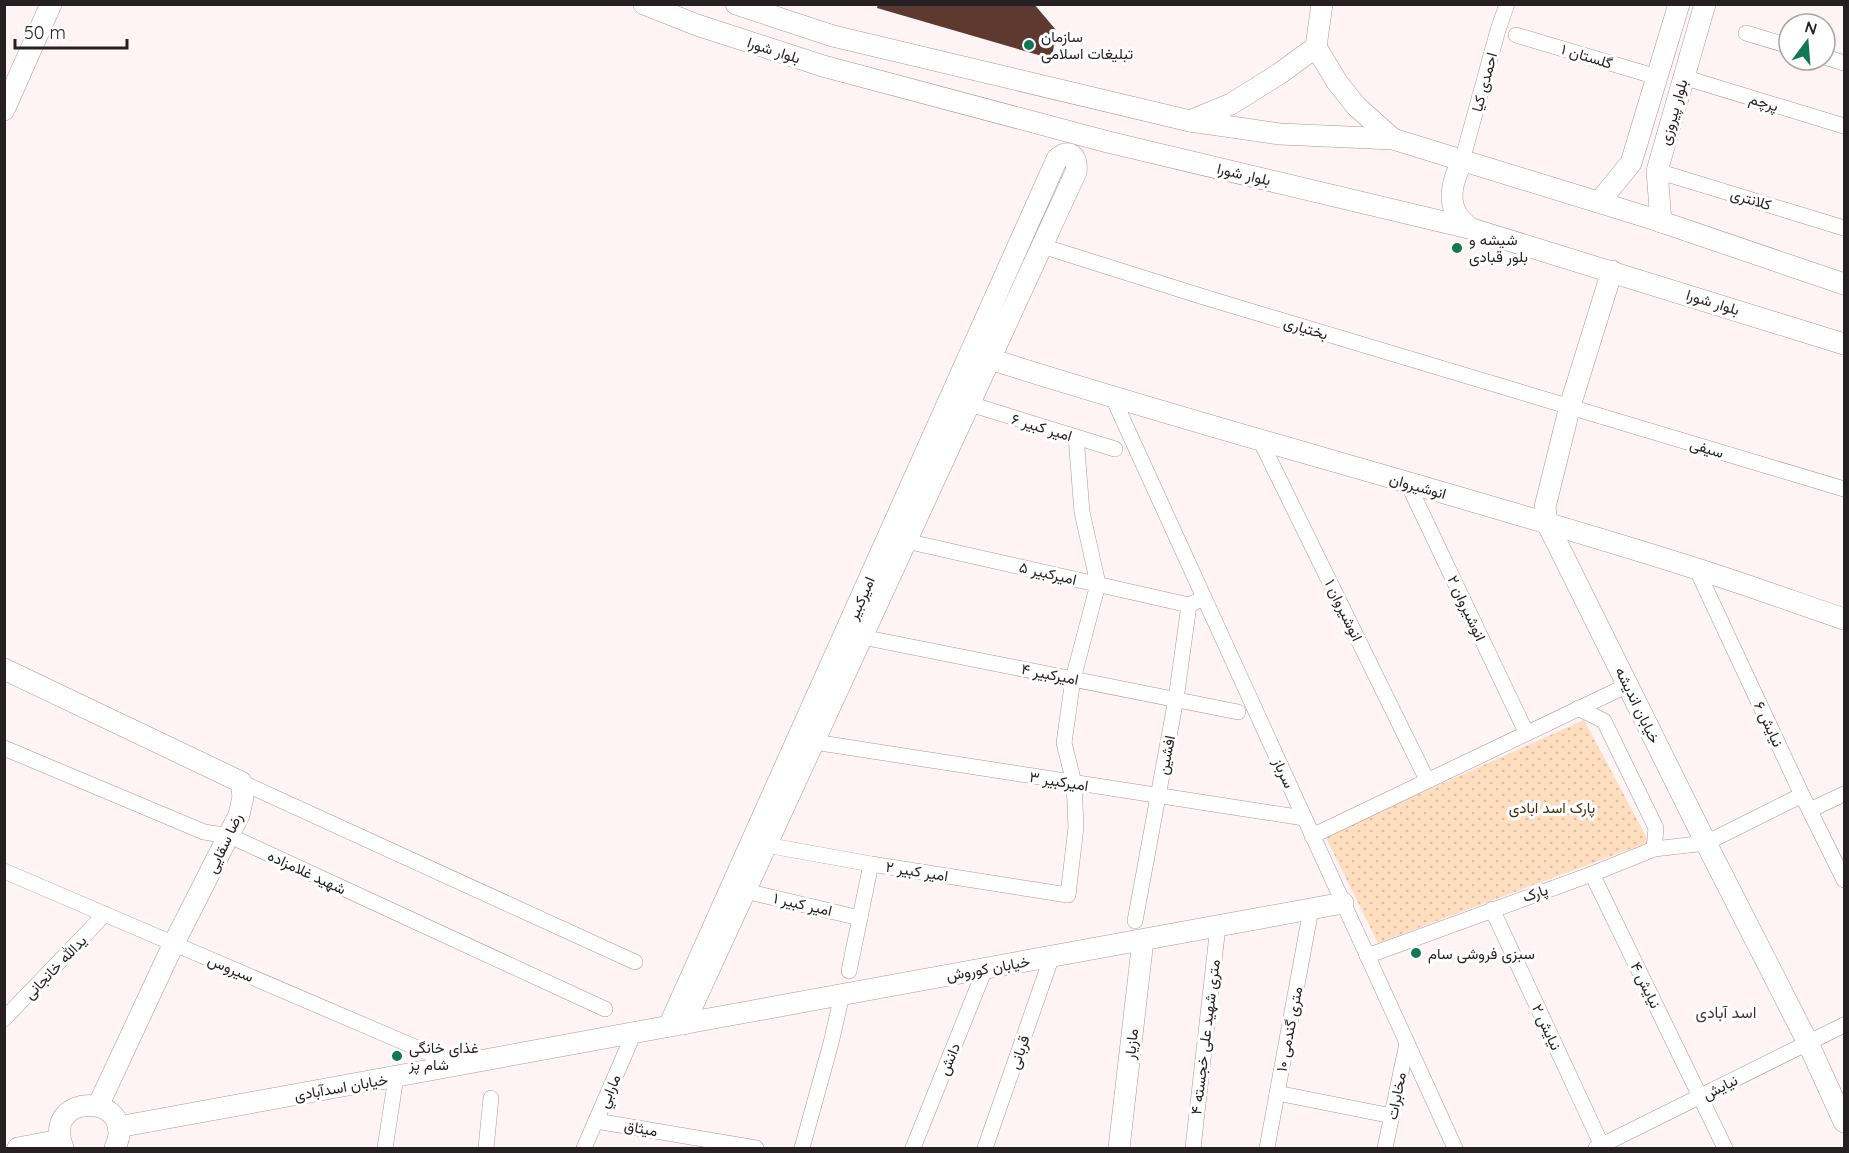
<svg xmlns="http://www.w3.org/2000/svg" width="1849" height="1153" viewBox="0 0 1849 1153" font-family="Quicksand,Vazirmatn,sans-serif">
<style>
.park{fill:url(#park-dots)}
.building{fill:#5e392f}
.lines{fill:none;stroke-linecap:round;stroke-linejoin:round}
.street-casing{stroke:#a8979b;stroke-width:16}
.secondary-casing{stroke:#a8979b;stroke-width:22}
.street{stroke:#fff;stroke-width:15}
.secondary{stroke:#fff;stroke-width:21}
.poi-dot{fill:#107953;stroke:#fff;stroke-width:2}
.labels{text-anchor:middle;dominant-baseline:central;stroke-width:6;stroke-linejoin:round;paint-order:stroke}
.poi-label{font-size:15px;fill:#272022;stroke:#fff;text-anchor:start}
.street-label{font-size:15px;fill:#272022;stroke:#fff}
.park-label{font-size:15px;fill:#4a2a02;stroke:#fff}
.neighbourhood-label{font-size:16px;fill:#403235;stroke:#fff}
</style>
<defs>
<pattern id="park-dots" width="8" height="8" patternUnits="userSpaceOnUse" patternTransform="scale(1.5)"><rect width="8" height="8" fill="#fedebe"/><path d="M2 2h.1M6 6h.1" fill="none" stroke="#dabea3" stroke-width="1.8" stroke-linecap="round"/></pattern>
</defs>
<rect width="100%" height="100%" fill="#fef3f5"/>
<path class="park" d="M1584,720l65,122 -271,101 -53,-107z"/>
<path class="building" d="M878,4h156l22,26 -4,29 -175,-51z"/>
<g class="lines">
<g class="street-casing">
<g id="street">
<path d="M1746,33l43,13"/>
<path d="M1516,35l141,42"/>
<path d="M1825,57l19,6"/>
<path d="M1683,77l161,49"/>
<path d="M1462,161l36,-131 9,-26"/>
<path d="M1657,171l187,57"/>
<path d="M1042,246l165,52 637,191"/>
<path d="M1113,398l342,750"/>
<path d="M970,404l145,45"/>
<path d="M1260,440l167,340"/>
<path d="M1408,484l118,248"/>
<path d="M906,541l283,64"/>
<path d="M1696,568l106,227 42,85"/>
<path d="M862,637l376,75"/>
<path d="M1578,708l26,13 52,107 -2,21"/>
<path d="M814,742l490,76"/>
<path d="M4,748l200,84 26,4 375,173"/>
<path d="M241,782l394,180"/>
<path d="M1810,810l34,-16"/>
<path d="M1312,836l316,-151"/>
<path d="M766,845l105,19 197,31 8,-68 -2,-44 -10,-40 9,-64 25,-95 -16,-72 -6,-75"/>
<path d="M4,871l453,194"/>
<path d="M1592,874l133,274"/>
<path d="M745,891l115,27"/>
<path d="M1492,909l111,239"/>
<path d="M1135,921l41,-222 13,-94 15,-7"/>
<path d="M1367,956l225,-82 62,-25 52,-6 96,-48"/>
<path d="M849,971l22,-107"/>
<path d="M4,1019l101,-105"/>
<path d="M1277,1093l115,23"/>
<path d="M596,1121l160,27"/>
<path d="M385,1148l11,-71"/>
<path d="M486,1148l5,-50"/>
<path d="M584,1148l50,-115"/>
<path d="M802,1148l29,-105 11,-48"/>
<path d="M913,1148l72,-179"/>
<path d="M985,1148l67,-192"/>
<path d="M1193,1148l25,-222"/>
<path d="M1267,1148l44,-239"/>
<path d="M1385,1148l22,-105"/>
<path d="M1596,1148l248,-123"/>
</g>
</g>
<g class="secondary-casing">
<g id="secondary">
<path d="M644,4l53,21 126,41 285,76 361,86 375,116"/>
<path d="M736,4l97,32 357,85 90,13 113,5 260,80 191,65"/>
<path d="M1316,47l21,35 19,24 37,33"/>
<path d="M1316,47l6,-43"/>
<path d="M4,110l47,-106"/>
<path d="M1190,121l41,-17 48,-30 37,-27"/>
<path d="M1462,161c-7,15 -15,35 -6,52 2,5 9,10 13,15"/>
<path d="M1599,202l32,-39 48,-159"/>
<path d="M1661,222l-4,-51 48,-167"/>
<path d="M1612,271l-42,135 -25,101 2,16 159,320 102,200 36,79"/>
<path d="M990,359c233,74 471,135 704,209 51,16 100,34 150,51"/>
<path d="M4,669l237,113 2,15 -4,18 -65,128 -76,163"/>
<path d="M669,1026l388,-867c13,-12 21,-2 19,13l-392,852"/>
<path d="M118,1127l1225,-224"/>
<path d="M18,1148l42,-8"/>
<path d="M63,1148c-23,-58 77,-55 52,0"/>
<path d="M1119,1148l24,-208"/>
</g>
</g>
<use href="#street" class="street"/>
<use href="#secondary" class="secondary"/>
</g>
<g class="poi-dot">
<circle cx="1029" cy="45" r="6"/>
<circle cx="1457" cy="248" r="6"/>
<circle cx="1416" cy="953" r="6"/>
<circle cx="397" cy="1056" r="6"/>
</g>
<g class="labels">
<g class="poi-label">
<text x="1041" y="36">سازمان<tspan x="1041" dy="17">تبلیغات اسلامی</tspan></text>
<text x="1469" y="239">شیشه و<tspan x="1469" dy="17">بلور قبادی</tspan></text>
<text x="1428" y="953">سبزی فروشی سام</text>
<text x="409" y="1047">غذای خانگی<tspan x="409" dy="17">شام پز</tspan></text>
</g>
<g class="street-label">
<text transform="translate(774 50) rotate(18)">بلوار شورا</text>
<text transform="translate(1587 56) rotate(17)">گلستان ۱</text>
<text transform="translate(1484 82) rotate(-75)">احمدی کیا</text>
<text transform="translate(1764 102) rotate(17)">پرچم</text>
<text transform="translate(1673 112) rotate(-74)">بلوار پیروزی</text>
<text transform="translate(1244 174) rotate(13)">بلوار شورا</text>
<text transform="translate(1751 199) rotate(17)">کلانتری</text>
<text transform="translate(1713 302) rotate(17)">بلوار شورا</text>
<text transform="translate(1306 328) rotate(17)">بختیاری</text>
<text transform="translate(1042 427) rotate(17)">امیر کبیر ۶</text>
<text transform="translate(1707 448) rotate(17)">سیفی</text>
<text transform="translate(1418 486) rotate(16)">انوشیروان</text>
<text transform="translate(1048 573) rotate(13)">امیرکبیر ۵</text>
<text transform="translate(861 598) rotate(-66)">امیرکبیر</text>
<text transform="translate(1467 608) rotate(65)">انوشیروان ۲</text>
<text transform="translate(1344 610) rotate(64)">انوشیروان ۱</text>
<text transform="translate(1050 674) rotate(11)">امیرکبیر ۴</text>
<text transform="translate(1638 705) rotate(64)">خیابان اندیشه</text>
<text transform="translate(1769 724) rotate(65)">نیایش ۶</text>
<text transform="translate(1166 755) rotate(-79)">افشین</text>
<text transform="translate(1284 773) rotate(66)">سرباز</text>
<text transform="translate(1059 781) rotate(9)">امیرکبیر ۳</text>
<text transform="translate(224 843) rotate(-65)">رضا سقایی</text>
<text transform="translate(917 871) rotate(9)">امیر کبیر ۲</text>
<text transform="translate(307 872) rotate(25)">شهید غلامزاده</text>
<text transform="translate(1535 893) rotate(-19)">پارک</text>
<text transform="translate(803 904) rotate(13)">امیر کبیر ۱</text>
<text transform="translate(55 967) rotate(-46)">یدالله خانجانی</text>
<text transform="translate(231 968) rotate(23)">سیروس</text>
<text transform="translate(988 968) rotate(-10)">خیابان کوروش</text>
<text transform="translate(1646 985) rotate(64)">نیایش ۴</text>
<text transform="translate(1547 1027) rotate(65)">نیایش ۲</text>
<text transform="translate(1289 1029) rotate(-79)">۱۰ متری گندمی</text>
<text transform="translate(1205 1037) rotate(-83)">۴ متری شهید علی خجسته</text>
<text transform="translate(1131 1044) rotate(-84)">مازیار</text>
<text transform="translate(1019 1052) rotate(-71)">قربانی</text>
<text transform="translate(949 1059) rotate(-68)">دانش</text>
<text transform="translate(341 1087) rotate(-10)">خیابان اسدآبادی</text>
<text transform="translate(1720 1087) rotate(-27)">نیایش</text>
<text transform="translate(609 1091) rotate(-67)">مارابي</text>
<text transform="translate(1396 1096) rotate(-79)">مخابرات</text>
<text transform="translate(641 1128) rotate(10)">میثاق</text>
</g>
<g class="park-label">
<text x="1552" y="807">پارک اسد ابادی</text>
</g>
<g class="neighbourhood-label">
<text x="1726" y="1012">اسد آبادی</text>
</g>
</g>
<rect width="1849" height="1153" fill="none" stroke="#272022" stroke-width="12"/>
<g transform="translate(1807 42) rotate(16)"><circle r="28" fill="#ffffff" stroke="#a9a6a7" stroke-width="1.5"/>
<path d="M0-4.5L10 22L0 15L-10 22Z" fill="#107953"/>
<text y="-9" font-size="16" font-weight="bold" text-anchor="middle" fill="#272022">N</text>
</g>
<path d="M15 39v9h112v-9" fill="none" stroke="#272022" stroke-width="3"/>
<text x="24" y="39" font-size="18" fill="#272022" stroke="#ffffff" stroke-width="4.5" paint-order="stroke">50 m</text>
</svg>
